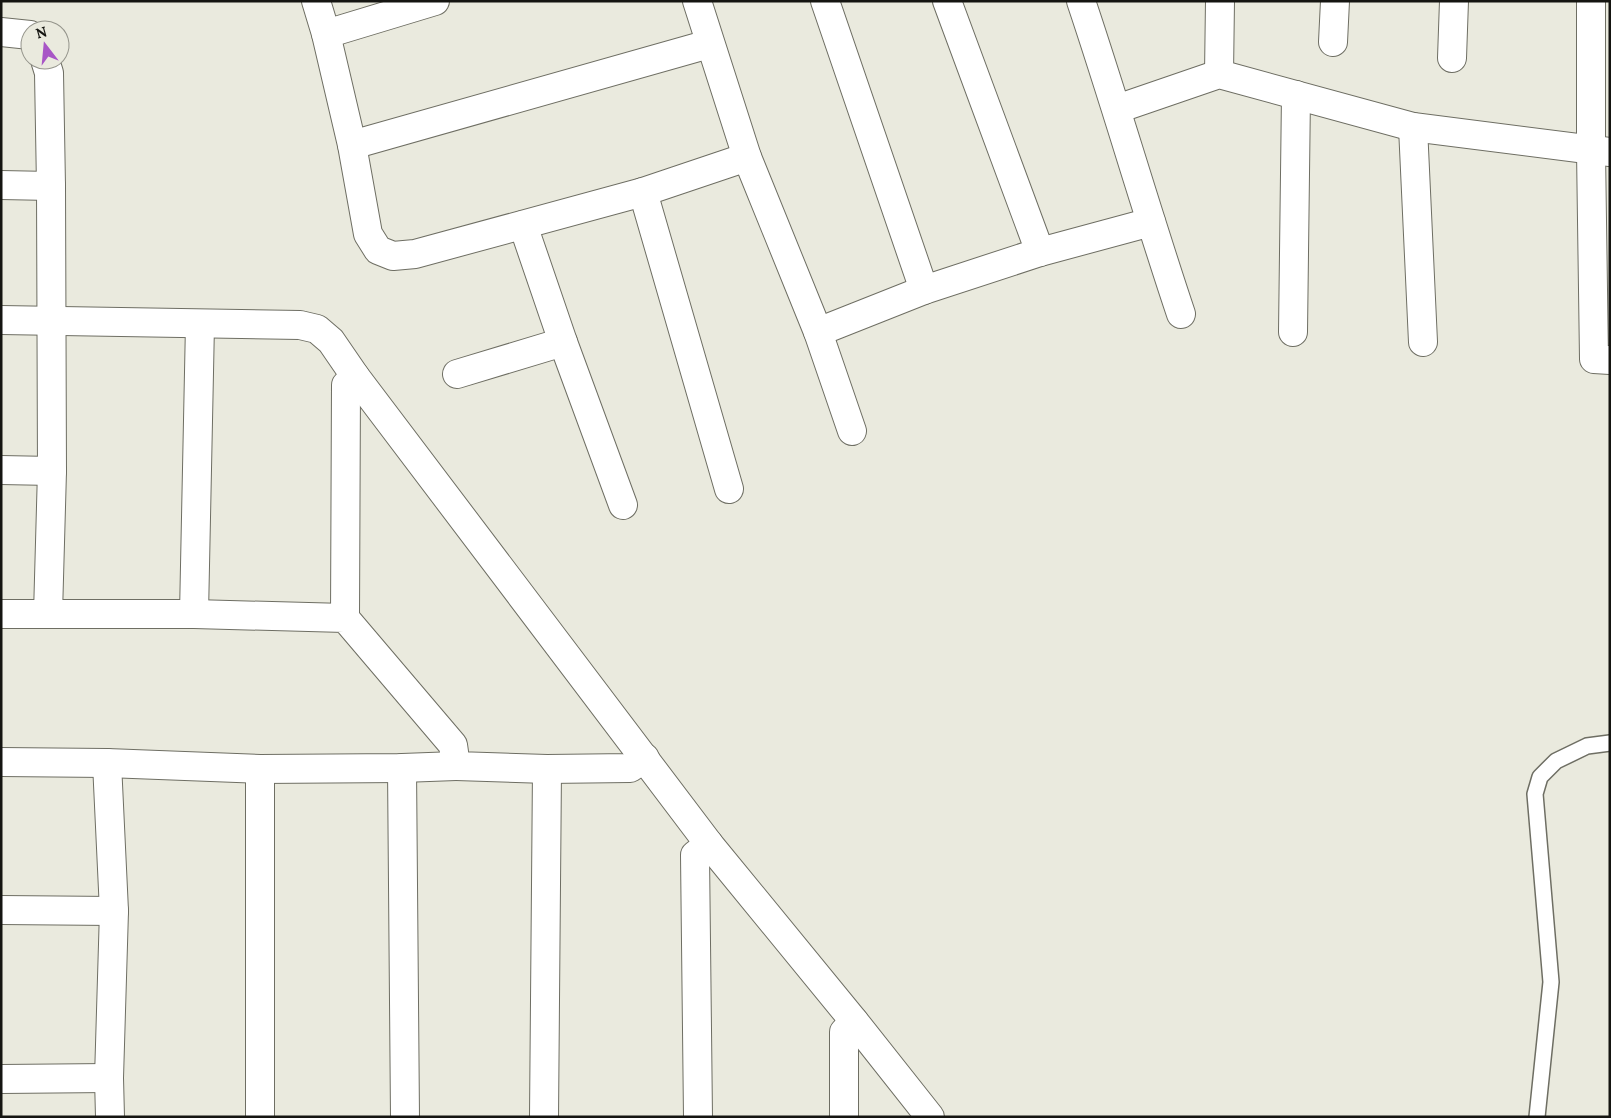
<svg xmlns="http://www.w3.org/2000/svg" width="1611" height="1118" viewBox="0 0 1611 1118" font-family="Lora,serif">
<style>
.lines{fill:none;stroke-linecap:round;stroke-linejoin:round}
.lane-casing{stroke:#6e6e63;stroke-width:18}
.street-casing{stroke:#6e6e63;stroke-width:30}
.lane{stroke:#fff;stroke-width:15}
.street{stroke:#fff;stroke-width:28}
</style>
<rect width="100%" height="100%" fill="#eaeade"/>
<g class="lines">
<g class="lane-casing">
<path id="lane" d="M1537,1117l14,-135 -16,-188 5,-17 16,-16 31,-15 23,-3"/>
</g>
<g class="street-casing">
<g id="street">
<path d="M316,1l10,33 26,111 16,89 10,16 15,6 22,-2 228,-62 104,-35"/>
<path d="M697,1l50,156 71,175 34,99"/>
<path d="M825,1l99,289"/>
<path d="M947,1l93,251"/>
<path d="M1081,1c35,104 65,209 100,313"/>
<path d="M1591,1v150l3,208 16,1"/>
<path d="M1,32l29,3"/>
<path d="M326,34l109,-33"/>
<path d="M1333,42l2,-41"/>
<path d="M1452,58l2,-57"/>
<path d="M45,60l4,13 2,113 1,285 -4,143"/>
<path d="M1219,74l1,-73"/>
<path d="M1117,109l102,-35 194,53 197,25"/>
<path d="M1413,127l10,215"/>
<path d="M352,145l357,-101"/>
<path d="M1,185l50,1"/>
<path d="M643,192l86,297"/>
<path d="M523,225l40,117 60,163"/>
<path d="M1,320l299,5 17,4 14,12 24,35 354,468 145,177 76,96"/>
<path d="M818,332l106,-42 116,-38 111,-30"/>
<path d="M1293,332l3,-237"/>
<path d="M457,374l106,-32"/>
<path d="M1,470l51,1"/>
<path d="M1,614h193l151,4 108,127 3,21 91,3 83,-1 15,-10"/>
<path d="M194,614l6,-290"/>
<path d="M345,618l1,-233 9,-9"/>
<path d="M1,762l106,1 153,6 142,-1 54,-2"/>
<path d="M107,763l7,148 -5,167 1,39"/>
<path d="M402,768l3,349"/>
<path d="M1,910l113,1"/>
<path d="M1,1079l108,-1"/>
<path d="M260,1117v-348"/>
<path d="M544,1117l3,-348"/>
<path d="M698,1117l-3,-262 14,-11"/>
<path d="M844,1117v-85l10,-11"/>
</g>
</g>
<use href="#lane" class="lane"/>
<use href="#street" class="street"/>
</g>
<rect width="1611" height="1118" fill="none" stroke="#151511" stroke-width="5"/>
<g transform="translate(45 45) rotate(344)"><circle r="24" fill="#eaeade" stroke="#95958c"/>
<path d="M0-4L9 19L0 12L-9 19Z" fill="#a856c6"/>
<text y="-8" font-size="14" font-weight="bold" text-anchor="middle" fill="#151511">N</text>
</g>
</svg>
